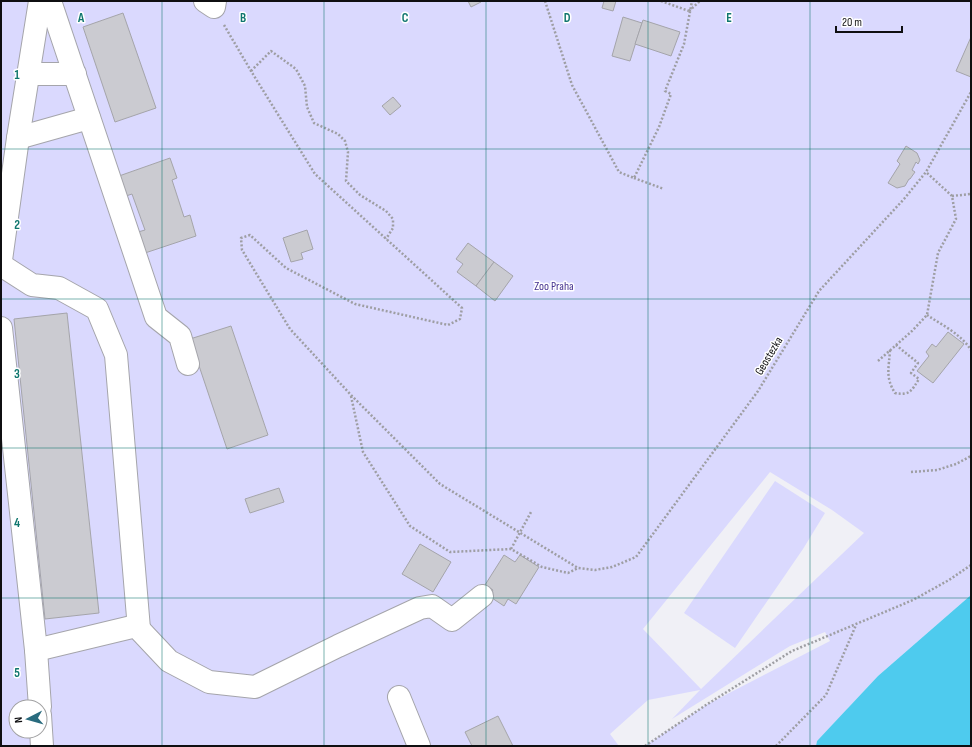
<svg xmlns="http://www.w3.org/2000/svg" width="972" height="747" viewBox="0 0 972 747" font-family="'Sofia Sans Condensed',sans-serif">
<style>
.green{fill:#dad9fe;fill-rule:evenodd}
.water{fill:#4ecbee}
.building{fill:#cbcbd1;stroke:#a4a4aa}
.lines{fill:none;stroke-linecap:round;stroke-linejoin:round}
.minor-casing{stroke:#a5a5ab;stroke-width:24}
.path{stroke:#9e9ea3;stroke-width:2.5;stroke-dasharray:2 2;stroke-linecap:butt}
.minor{stroke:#fff;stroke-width:22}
.grid{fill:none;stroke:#0f766e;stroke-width:1;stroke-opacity:0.55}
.labels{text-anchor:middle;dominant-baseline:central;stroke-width:3;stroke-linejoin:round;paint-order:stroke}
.park-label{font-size:12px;fill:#443190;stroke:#fff}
.street-label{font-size:12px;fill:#0f0f11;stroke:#fff}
.grid-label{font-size:13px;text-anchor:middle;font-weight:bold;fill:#0f766e;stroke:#fff;stroke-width:3;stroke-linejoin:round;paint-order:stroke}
</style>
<rect width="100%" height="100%" fill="#f0f0f6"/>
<g class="green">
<path d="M1,1h970v594l-93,81 -61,65 -1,5h-171l61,-41 124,-64 -5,-9 -35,14 -118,73 28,-29 -52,10 -38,34 9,12h-106l-15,-30 -33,16 7,14h-471zM123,13l32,95 -40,14 -32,-95zM170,158l7,20 -5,2 12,37 6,-2 6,20 -51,18v-23l-13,-36 -13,-18zM67,314l32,299 -53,6 -32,-300zM231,326l37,109 -41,14 -37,-110zM770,472l62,38 32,23 -163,156 -58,-60zM279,488l4,14 -33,11 -5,-14zM16,707h24v24h-24z"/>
<path d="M775,481l50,32 -22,36 -68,99 -51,-35z"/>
</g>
<path class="water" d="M971,595v151h-155l1,-5 61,-65z"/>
<g class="building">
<path d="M468,1h13v1l-10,5z"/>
<path d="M604,1h12l-3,10 -11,-3z"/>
<path d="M123,13l33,95 -41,14 -32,-95z"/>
<path d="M623,17l19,6 -12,38 -18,-5z"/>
<path d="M643,20l37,12 -9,24 -36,-12z"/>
<path d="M971,37v40l-15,-6z"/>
<path d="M393,97l8,9 -11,9 -8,-9z"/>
<path d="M906,146l11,7 3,7 -2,4 -2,-2 -4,8 3,2 -5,7h-1l-4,7 -8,2 -9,-5 12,-19 -3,-3z"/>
<path d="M170,158l7,20 -5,2 12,37 6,-2 6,21 -51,17 -7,-21 7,-2 -13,-36 -6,2 -7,-20z"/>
<path d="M307,230l6,19 -12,4 2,6 -12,3 -8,-24z"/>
<path d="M468,243l26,19 -18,24 -19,-14 6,-8 -7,-5z"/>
<path d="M494,262l19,14 -18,25 -19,-15z"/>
<path d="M67,313l32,300 -54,6 -31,-300z"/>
<path d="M231,326l37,109 -41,14 -37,-110z"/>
<path d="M948,332l16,12 -31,39 -16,-12 12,-15 -3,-4 6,-8 4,3z"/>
<path d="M279,488l5,14 -34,11 -5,-14z"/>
<path d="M420,544l31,18 -18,30 -31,-18z"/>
<path d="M504,555l11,7 5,-7 19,12 -23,37 -8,-5 -4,7 -15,-10 4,-6 -8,-5z"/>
<path d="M498,716l15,30h-41l-7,-14z"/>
</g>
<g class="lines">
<g class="minor-casing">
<g id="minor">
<path d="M50,1l106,316 24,19 8,28"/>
<path d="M205,1l9,6 1,-6"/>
<path d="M28,74h47"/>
<path d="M18,138l71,-20"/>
<path d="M1,260l17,-122 22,-137"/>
<path d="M1,265l31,20 27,3 38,21 19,46 23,274"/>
<path d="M1,328l35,322 4,57"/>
<path d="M36,650l100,-24 33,35 40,21 46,5 83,-41 82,-38 12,-2 20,14 30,-24"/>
<path d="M399,697l20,49"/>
<path d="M40,715l2,31"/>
</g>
</g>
<g class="path">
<path d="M545,1l27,84 47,87 15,6 25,-51 12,-33 -6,-3 19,-47 8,-43"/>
<path d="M661,1l28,10"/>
<path d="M689,11l11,-10"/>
<path d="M224,25l27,46 64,103 147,134 -2,11 -12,6 -93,-21 -69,-36 -36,-33 -9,3 1,12 48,79 61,66 89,89 138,84 17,2 17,-3 24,-10 122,-166 61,-100 85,-92 22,-27 45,-80"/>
<path d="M251,71l20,-20 25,18 9,17 2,21 7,16 24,11 7,7 3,11 -2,29 14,14 26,16 7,8v9l-7,11"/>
<path d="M634,178l30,11"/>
<path d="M952,196l19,-2"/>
<path d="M927,315c15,10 34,19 44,35"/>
<path d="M890,350c-1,18 -5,27 5,43 15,3 17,-3 24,-14l-8,-6 7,-10 -22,-18"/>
<path d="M878,361l34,-30 15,-16 11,-62 18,-34 -4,-23 -26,-24"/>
<path d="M351,396l12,56 47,74 40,26 61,-3 31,18 26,6 10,-5"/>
<path d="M911,472l26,-2 19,-6 15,-8"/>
<path d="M511,549l20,-37"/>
<path d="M645,746l61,-41 86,-54 121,-51 36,-20 22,-15"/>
<path d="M776,746l50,-51 30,-70"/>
</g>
<use href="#minor" class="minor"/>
</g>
<path class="grid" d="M162,1v745M324,1v745M486,1v745M648,1v745M810,1v745M1,149h970M1,299h970M1,448h970M1,598h970"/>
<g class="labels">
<g class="park-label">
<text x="554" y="286">Zoo Praha</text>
</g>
<g class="street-label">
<text transform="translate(769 356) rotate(-59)">Geostezka</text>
</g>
</g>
<g class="grid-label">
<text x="81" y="22">A</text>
<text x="243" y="22">B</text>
<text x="405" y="22">C</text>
<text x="567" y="22">D</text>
<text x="729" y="22">E</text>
<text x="17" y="79">1</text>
<text x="17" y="229">2</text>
<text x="17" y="378">3</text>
<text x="17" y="527">4</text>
<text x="17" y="677">5</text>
</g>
<rect width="972" height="747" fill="none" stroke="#0f0f11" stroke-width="4"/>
<g transform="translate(28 719) rotate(264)"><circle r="19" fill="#ffffff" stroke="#9f9fa0"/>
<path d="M0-3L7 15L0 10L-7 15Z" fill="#296b7e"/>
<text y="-6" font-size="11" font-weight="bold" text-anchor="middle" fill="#0f0f11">N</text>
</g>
<path d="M836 26v6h66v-6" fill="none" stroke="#0f0f11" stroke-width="2"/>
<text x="842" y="26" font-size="12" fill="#0f0f11" stroke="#ffffff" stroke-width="3" paint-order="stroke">20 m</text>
</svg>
